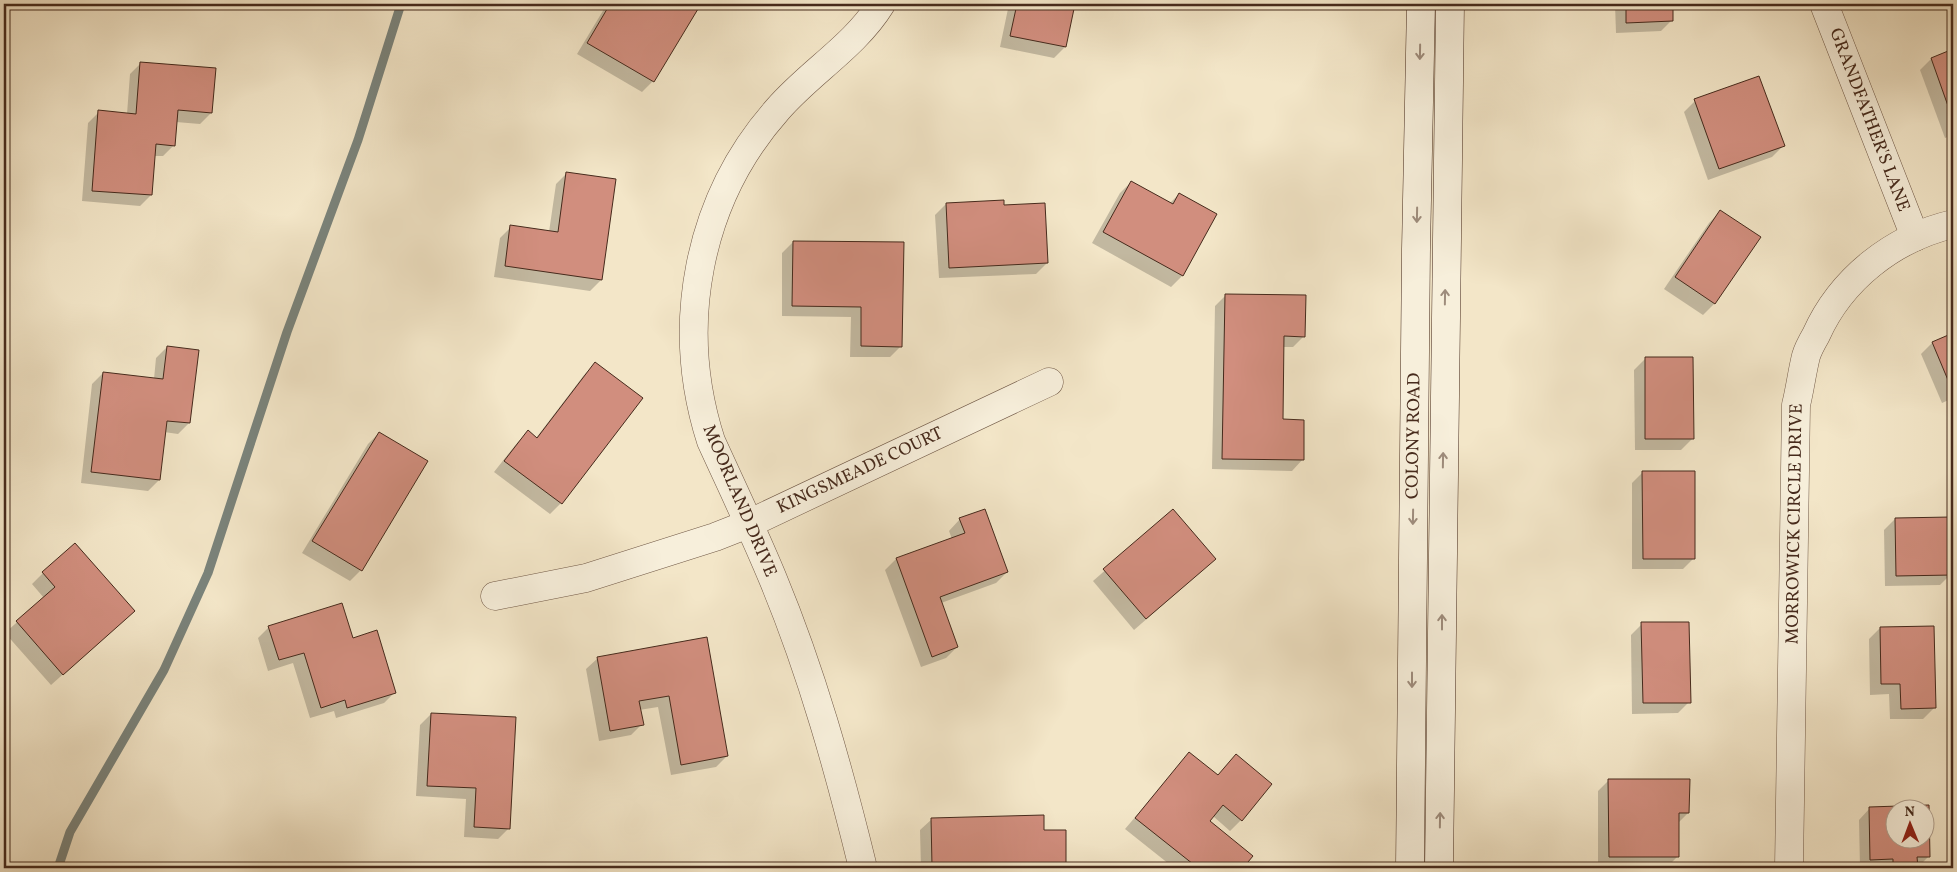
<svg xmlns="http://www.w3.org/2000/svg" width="1957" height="872" viewBox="0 0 1957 872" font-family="Vollkorn,serif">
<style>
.shadow{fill:#0003;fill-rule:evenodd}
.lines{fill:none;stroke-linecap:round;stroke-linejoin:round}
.stream{stroke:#7a837b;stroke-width:9}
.building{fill:#d18e7e;stroke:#462a1c;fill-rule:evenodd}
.minor-casing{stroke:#715947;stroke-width:29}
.secondary-casing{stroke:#462a1c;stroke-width:29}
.minor{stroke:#f7efdb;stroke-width:28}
.secondary{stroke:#f7efdb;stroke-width:28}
.oneway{stroke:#9e8c7c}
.labels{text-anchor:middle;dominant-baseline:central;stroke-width:5;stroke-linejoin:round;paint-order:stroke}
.street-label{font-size:18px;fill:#462a1c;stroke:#f7efdb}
</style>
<rect width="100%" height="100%" fill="#f3e6c8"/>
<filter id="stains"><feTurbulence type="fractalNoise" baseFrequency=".004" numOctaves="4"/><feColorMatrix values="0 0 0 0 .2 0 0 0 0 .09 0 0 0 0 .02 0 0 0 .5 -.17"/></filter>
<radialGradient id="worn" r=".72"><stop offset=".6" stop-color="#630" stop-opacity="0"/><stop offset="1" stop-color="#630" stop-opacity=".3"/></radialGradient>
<g class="shadow">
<path d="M607,4h92l-46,77 -11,11 -65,-38z"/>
<path d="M1009,4h65l-9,43 -11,11 -54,-11z"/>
<path d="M1615,4h56l1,16 -11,11 -45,2z"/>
<path d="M1953,51v84l-8,3 -25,-68 11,-11z"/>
<path d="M141,63l70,50 -11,11 -24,-2 -2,23 -11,11h-9l-3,39 -11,11 -58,-5 6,-78 11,-11 28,2 3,-40z"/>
<path d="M1695,101l88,45 -11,11 -64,23 -24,-68z"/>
<path d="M567,173l34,107 -11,11 -96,-14 6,-39 11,-11 38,5 7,-48z"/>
<path d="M1131,182l39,21 9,-9 37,21 -34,61 -11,11 -79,-44 28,-50z"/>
<path d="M946,204l57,2 44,57 -11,11 -97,4 -4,-63z"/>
<path d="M1720,212l39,25 -45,67 -11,11 -39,-26 45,-66z"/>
<path d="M793,242l110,2 -2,102 -11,11h-40l1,-40 -69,-1v-63z"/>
<path d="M1226,295l78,41 -11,11h-10l-1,73 21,39 -11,12 -80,-2 3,-163z"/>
<path d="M1953,334v64l-11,5 -21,-49 11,-11z"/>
<path d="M167,347l22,76 -11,11 -14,-2 -5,48 -11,11 -67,-8 11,-99 11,-11 51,6 2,-21z"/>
<path d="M1645,359l47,80 -11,11h-46l-1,-80z"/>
<path d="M595,364l46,34 -80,105 -11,11 -56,-42 23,-29 11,-11 8,6 48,-63z"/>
<path d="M379,433l-18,137 -11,11 -48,-28 66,-109z"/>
<path d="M1643,472l51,86 -11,11h-51v-86z"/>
<path d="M1173,511l30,59 -69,60 -41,-49z"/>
<path d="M960,519l47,53 -11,11 -55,20 16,44 -11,11 -25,9 -36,-97 11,-11 56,-20 -3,-8z"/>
<path d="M1895,519l56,55 -11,11 -55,1 -1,-56z"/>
<path d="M43,573l91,38 -83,74 -46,-52 39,-35 -12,-14z"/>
<path d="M1642,624l47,78 -11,11 -46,1 -1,-79z"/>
<path d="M269,627l83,12 43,53 -11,11 -48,15 -2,-7 -24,7 -17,-55 -25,8 -10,-33z"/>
<path d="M1880,628l54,80 -11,11h-33l-1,-25 -19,1 -1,-56z"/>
<path d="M706,638l21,118 -11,11 -45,8 -13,-68 -19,3 3,14 -11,11 -32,6 -13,-72 12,-11z"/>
<path d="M431,714l78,114 -11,11 -34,-2 2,-38 -50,-3 4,-71z"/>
<path d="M1189,754l28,22 19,-20 5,64 -11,11 -17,-15 -4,5 43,35 -11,12h-67l-49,-39z"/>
<path d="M1609,780l79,33 -10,10v33l-11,11h-69v-76z"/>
<path d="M1928,806l1,50 -11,11 -58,1 -1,-48 11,-12zM1894,810h30v30h-30z"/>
<path d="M932,819l111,13 21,-1 1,37h-144l-1,-38z"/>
</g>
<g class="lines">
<path class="stream" d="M58,868l12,-36 94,-162 44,-97 79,-241 71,-192 43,-136"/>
</g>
<g class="building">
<path d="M610,4h91l-47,78 -67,-39z"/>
<path d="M1017,4h58l-9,43 -56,-11z"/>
<path d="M1626,4h47v17l-47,2z"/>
<path d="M1953,49v71l-22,-62z"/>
<path d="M140,62l76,6 -4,45 -34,-3 -3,36 -19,-2 -4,51 -60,-4 6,-81 38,4z"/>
<path d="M1759,76l26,70 -66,23 -25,-70z"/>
<path d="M566,172l50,7 -14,101 -97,-14 5,-41 48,7z"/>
<path d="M1131,181l42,23 6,-11 38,21 -34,62 -80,-44z"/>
<path d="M1004,200v5l41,-2 3,60 -99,5 -3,-65z"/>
<path d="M1720,210l41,27 -46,67 -40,-27z"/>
<path d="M793,241l111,1 -2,105 -41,-1v-39l-69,-1z"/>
<path d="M1225,294l81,1 -1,42 -21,-1 -1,83 21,1v40l-82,-1z"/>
<path d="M1953,333v59l-21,-50z"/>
<path d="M167,346l32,4 -9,73 -23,-2 -7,59 -69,-8 12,-100 60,7z"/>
<path d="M1645,357h48l1,82h-49z"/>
<path d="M595,362l48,36 -81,106 -58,-43 24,-31 9,8z"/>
<path d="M379,432l49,29 -66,110 -50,-30z"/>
<path d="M1642,471h53v88h-52z"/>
<path d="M985,509l23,63 -68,25 18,50 -26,10 -36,-99 69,-25 -6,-15z"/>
<path d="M1173,509l43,50 -70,60 -43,-50z"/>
<path d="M1951,517l1,58 -56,1 -1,-58z"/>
<path d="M75,543l60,68 -72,64 -47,-54 39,-34 -13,-15z"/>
<path d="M342,603l11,35 24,-8 19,63 -49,15 -2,-8 -24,8 -17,-55 -25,7 -11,-34z"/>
<path d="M1641,622h48l2,81h-48z"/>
<path d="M1934,626l2,82 -35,1 -1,-25h-19l-1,-57z"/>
<path d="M707,637l21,119 -47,9 -12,-69 -30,5 5,24 -34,6 -13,-74z"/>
<path d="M431,713l85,4 -6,112 -36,-2 2,-39 -49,-2z"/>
<path d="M1189,752l29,23 18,-21 36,30 -30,37 -19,-16 -13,16 43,35 -10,12h-45l-63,-50z"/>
<path d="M1608,779h82l-1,34h-10v44h-70z"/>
<path d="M1929,805l1,52h-13l1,11h-25v-9l-23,1 -1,-53zM1894,810h30v30h-30z"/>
<path d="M1044,815v15h22v38h-87v-3l-47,1 -1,-48z"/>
</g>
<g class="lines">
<g class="minor-casing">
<g id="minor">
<path d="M1824,4l91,233"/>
<path d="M495,596l91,-18 129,-41 33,-13 301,-142"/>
<path d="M863,868c-24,-98 -51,-195 -90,-289 -19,-46 -41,-92 -62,-138 -37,-115 -14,-241 67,-332 32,-37 77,-63 103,-105"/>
<path d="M1789,868l7,-463c4,-16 6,-33 10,-49 2,-7 6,-14 10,-21 25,-56 77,-97 137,-111"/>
</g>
</g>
<g class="secondary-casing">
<g id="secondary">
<path d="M1410,868l6,-619 5,-245"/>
<path d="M1439,868l11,-864"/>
</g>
</g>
<use href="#minor" class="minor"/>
<use href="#secondary" class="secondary"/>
</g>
<defs><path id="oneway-shaft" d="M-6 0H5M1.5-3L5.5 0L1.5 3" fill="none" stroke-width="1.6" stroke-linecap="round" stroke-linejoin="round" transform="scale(1.25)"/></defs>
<g class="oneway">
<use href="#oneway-shaft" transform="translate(1420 52) rotate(91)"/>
<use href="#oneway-shaft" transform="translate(1417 215) rotate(91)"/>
<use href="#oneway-shaft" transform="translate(1445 297) rotate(-89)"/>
<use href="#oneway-shaft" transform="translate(1443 460) rotate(-89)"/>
<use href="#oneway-shaft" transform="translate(1413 517) rotate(91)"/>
<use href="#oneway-shaft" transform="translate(1442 622) rotate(-90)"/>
<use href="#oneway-shaft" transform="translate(1412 680) rotate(90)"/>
<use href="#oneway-shaft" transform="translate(1440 820) rotate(-89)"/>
</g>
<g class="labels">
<g class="street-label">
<text transform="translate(1869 120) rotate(69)">GRANDFATHER'S LANE</text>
<text transform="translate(1414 436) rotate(-89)">COLONY ROAD</text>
<text transform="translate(860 471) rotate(-25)">KINGSMEADE COURT</text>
<text transform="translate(739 501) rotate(67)">MOORLAND DRIVE</text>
<text transform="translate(1795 524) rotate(-89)">MORROWICK CIRCLE DRIVE</text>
</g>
</g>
<rect width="1957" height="872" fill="none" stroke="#f3e6c8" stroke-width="20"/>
<rect x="5" y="5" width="1947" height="862" fill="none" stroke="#462a1c" stroke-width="2.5"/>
<rect x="10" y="10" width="1937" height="852" fill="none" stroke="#462a1c"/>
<g transform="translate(1910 824) rotate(359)"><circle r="24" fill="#f7efdb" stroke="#b0a08f"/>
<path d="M0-4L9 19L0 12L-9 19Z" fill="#8f2418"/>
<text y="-8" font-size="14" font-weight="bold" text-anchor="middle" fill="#462a1c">N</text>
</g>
<rect width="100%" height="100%" filter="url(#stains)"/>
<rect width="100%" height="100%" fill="url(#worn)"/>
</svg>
